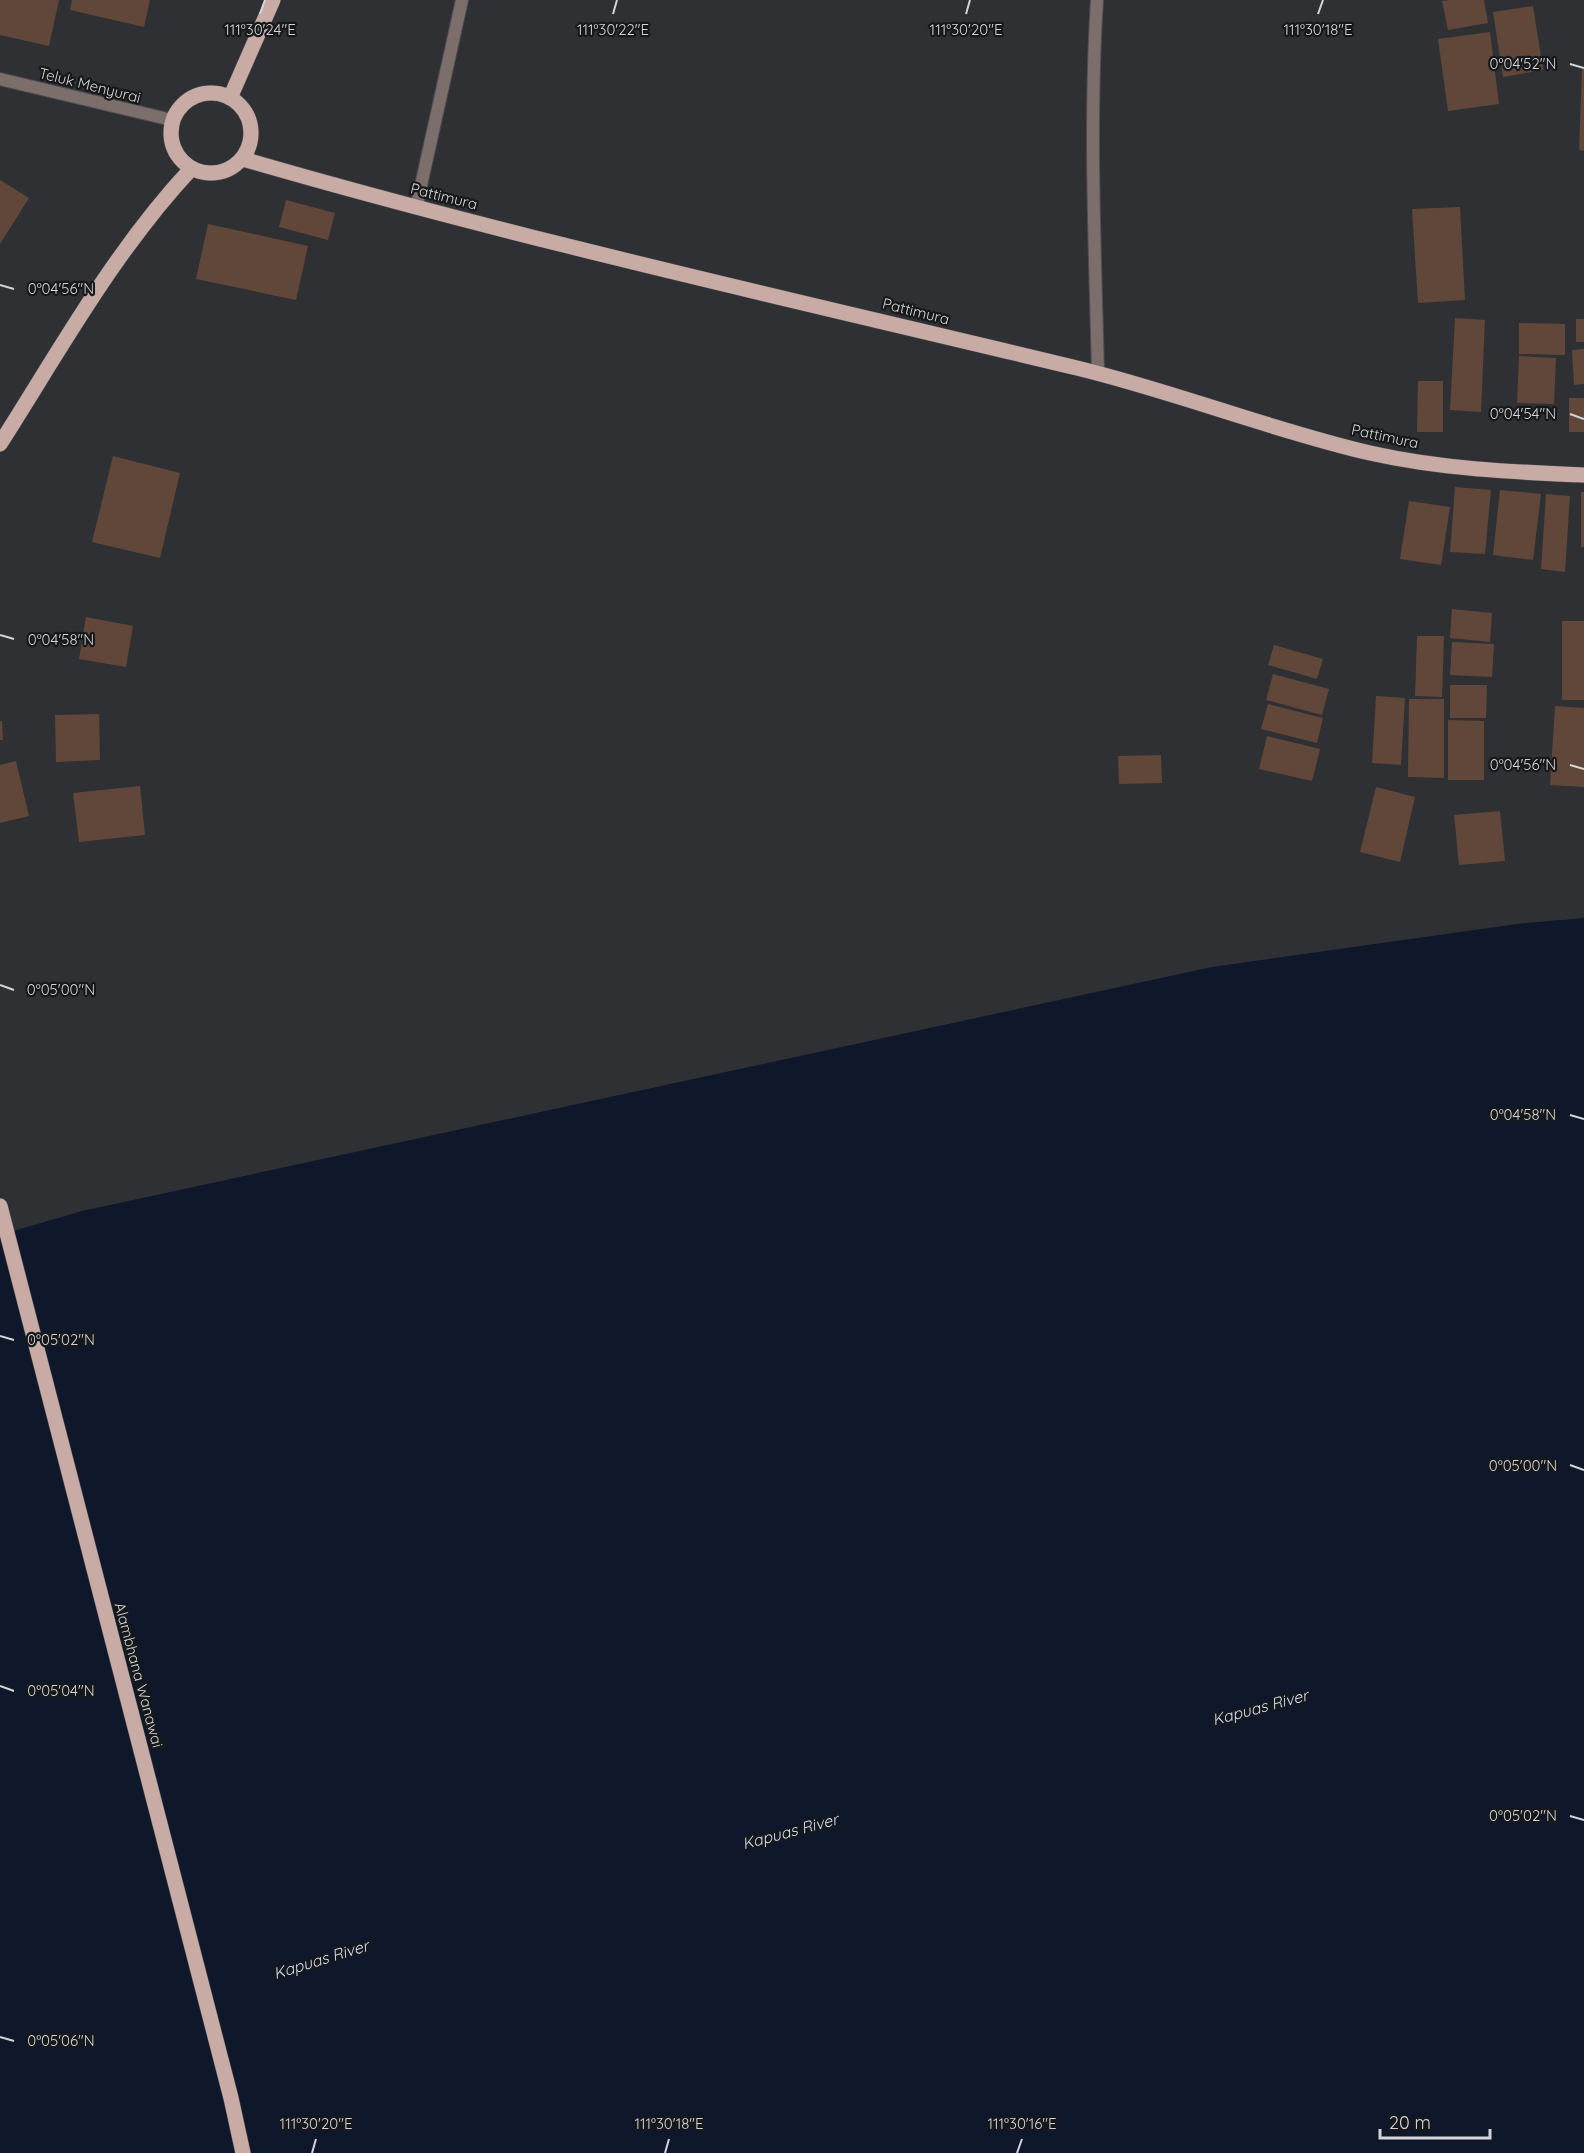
<svg xmlns="http://www.w3.org/2000/svg" width="1584" height="2153" viewBox="0 0 1584 2153" font-family="Quicksand,sans-serif">
<style>
.water{fill:#0f182b}
.building{fill:#60473a}
.lines{fill:none;stroke-linecap:round;stroke-linejoin:round}
.lane-casing{stroke:#4c4e52;stroke-width:14}
.street-casing{stroke:#4c4e52;stroke-width:14}
.primary-casing{stroke:#4c4e52;stroke-width:16}
.lane{stroke:#7c6e6a;stroke-width:12}
.street{stroke:#7c6e6a;stroke-width:12}
.primary{stroke:#c7aba4;stroke-width:15}
.ticks{fill:none;stroke:#d4d5d8;stroke-width:2}
.labels{text-anchor:middle;dominant-baseline:central;stroke-width:4.5;stroke-linejoin:round;paint-order:stroke}
.street-label{font-size:15px;fill:#d4d5d8;stroke:#17181a}
.water-label{font-size:16px;font-style:italic;fill:#cedcf9;stroke:#17181a}
.ticks-label{font-size:15px;text-anchor:middle;fill:#d4d5d8;stroke:#17181a;stroke-width:4.5;stroke-linejoin:round;paint-order:stroke}
</style>
<rect width="100%" height="100%" fill="#2e3034"/>
<path class="water" d="M1584,918v1235h-1584v-918l82,-24 1130,-244 305,-43z"/>
<g class="building">
<path d="M0,0h59l-10,46 -49,-11z"/>
<path d="M72,0h78l-6,27 -74,-17z"/>
<path d="M1450,0h34l4,23 -40,7 -6,-29z"/>
<path d="M1533,6l10,64 -40,7 -10,-65z"/>
<path d="M1490,32l9,72 -51,7 -10,-72z"/>
<path d="M1582,69h2v82l-5,-1z"/>
<path d="M0,180l29,18 -29,46z"/>
<path d="M286,200l49,13 -7,27 -49,-13z"/>
<path d="M1460,207l5,93 -47,3 -6,-94z"/>
<path d="M208,224l100,22 -12,54 -100,-21z"/>
<path d="M1455,318l30,2 -4,92 -31,-2z"/>
<rect x="1576" y="319" width="8" height="23"/>
<path d="M1519,323l46,1v31l-46,-1z"/>
<path d="M1584,349v35l-10,1 -2,-35z"/>
<path d="M1519,356l37,2 -2,46 -37,-1z"/>
<path d="M1418,381h25v51h-26z"/>
<rect x="1569" y="398" width="15" height="34"/>
<path d="M113,456l67,17 -20,85 -68,-16z"/>
<path d="M1455,487l36,3 -6,64 -35,-2z"/>
<path d="M1500,490l41,4 -8,66 -40,-5z"/>
<rect x="1581" y="492" width="3" height="55"/>
<path d="M1546,494l24,2 -5,76 -24,-3z"/>
<path d="M1409,501l41,6 -9,58 -41,-6z"/>
<path d="M1452,609l40,4 -2,29 -40,-4z"/>
<path d="M86,617l47,9 -7,41 -47,-8z"/>
<rect x="1562" y="621" width="22" height="79"/>
<path d="M1417,636h27l-2,61 -27,-1z"/>
<path d="M1452,642l42,2 -2,33 -42,-2z"/>
<path d="M1274,645l49,14 -6,20 -49,-14z"/>
<path d="M1273,674l56,15 -7,26 -56,-15z"/>
<path d="M1450,685h37l-1,33h-36z"/>
<path d="M1376,696l29,2 -4,67 -29,-2z"/>
<path d="M1409,699h35v79l-36,-1z"/>
<path d="M1268,704l55,14 -6,25 -56,-14z"/>
<path d="M1555,706l29,2v79l-34,-2z"/>
<path d="M99,714l1,46 -44,2 -1,-47z"/>
<path d="M1448,720l36,1v59h-36z"/>
<path d="M0,721h2l1,19h-3z"/>
<path d="M1267,736l53,13 -8,32 -53,-12z"/>
<path d="M1161,755l1,28 -43,1 -1,-28z"/>
<path d="M16,761l13,55 -29,7v-58z"/>
<path d="M140,786l5,49 -66,7 -6,-49z"/>
<path d="M1376,787l39,10 -15,65 -40,-10z"/>
<path d="M1500,811l5,50 -46,4 -5,-50z"/>
</g>
<g class="lines">
<g class="lane-casing">
<g id="lane">
<path d="M1097,0c-8,124 -2,249 1,373"/>
<path d="M416,208l46,-208"/>
</g>
</g>
<g class="street-casing">
<path id="street" d="M0,79l172,41"/>
</g>
<g class="primary-casing">
<g id="primary">
<circle cx="211" cy="133" r="40"/>
<path d="M230,98l43,-98"/>
<path d="M243,159c275,80 555,142 834,209 99,24 194,62 293,85 71,16 142,19 214,22"/>
<path d="M0,444c60,-94 115,-194 191,-275"/>
<path d="M0,1206l231,892 12,55"/>
</g>
</g>
<use href="#lane" class="lane"/>
<use href="#street" class="street"/>
<use href="#primary" class="primary"/>
</g>
<path class="ticks" d="M260,14l5,-14M613,14l4,-14M966,14l4,-14M1318,14l5,-14M1570,64l14,4M0,285l14,4M1570,414l14,5M0,635l14,4M1570,765l14,4M0,985l14,5M1570,1115l14,4M0,1336l14,4M1570,1465l14,5M0,1686l14,5M1570,1816l14,4M0,2037l14,4M312,2153l4,-14M665,2153l4,-14M1017,2153l5,-14"/>
<g class="labels">
<g class="street-label">
<text transform="translate(90 85) rotate(14)">Teluk Menyurai</text>
<text transform="translate(444 196) rotate(14)">Pattimura</text>
<text transform="translate(916 311) rotate(14)">Pattimura</text>
<text transform="translate(1385 436) rotate(12)">Pattimura</text>
<text transform="translate(139 1675) rotate(75)">Alambhana Wanawai</text>
</g>
<g class="water-label">
<text transform="translate(1260 1707) rotate(-15)">Kapuas River</text>
<text transform="translate(790 1831) rotate(-15)">Kapuas River</text>
<text transform="translate(321 1959) rotate(-17)">Kapuas River</text>
</g>
</g>
<g class="ticks-label">
<text x="260" y="35">111°30'24"E</text>
<text x="613" y="35">111°30'22"E</text>
<text x="966" y="35">111°30'20"E</text>
<text x="1318" y="35">111°30'18"E</text>
<text x="1523" y="69">0°04'52"N</text>
<text x="61" y="294">0°04'56"N</text>
<text x="1523" y="419">0°04'54"N</text>
<text x="61" y="645">0°04'58"N</text>
<text x="1523" y="770">0°04'56"N</text>
<text x="61" y="995">0°05'00"N</text>
<text x="1523" y="1120">0°04'58"N</text>
<text x="61" y="1345">0°05'02"N</text>
<text x="1523" y="1471">0°05'00"N</text>
<text x="61" y="1696">0°05'04"N</text>
<text x="1523" y="1821">0°05'02"N</text>
<text x="61" y="2046">0°05'06"N</text>
<text x="316" y="2129">111°30'20"E</text>
<text x="669" y="2129">111°30'18"E</text>
<text x="1022" y="2129">111°30'16"E</text>
</g>
<path d="M1380 2129v9h110v-9" fill="none" stroke="#d4d5d8" stroke-width="3"/>
<text x="1389" y="2129" font-size="18" fill="#d4d5d8" stroke="#17181a" stroke-width="4.5" paint-order="stroke">20 m</text>
</svg>
